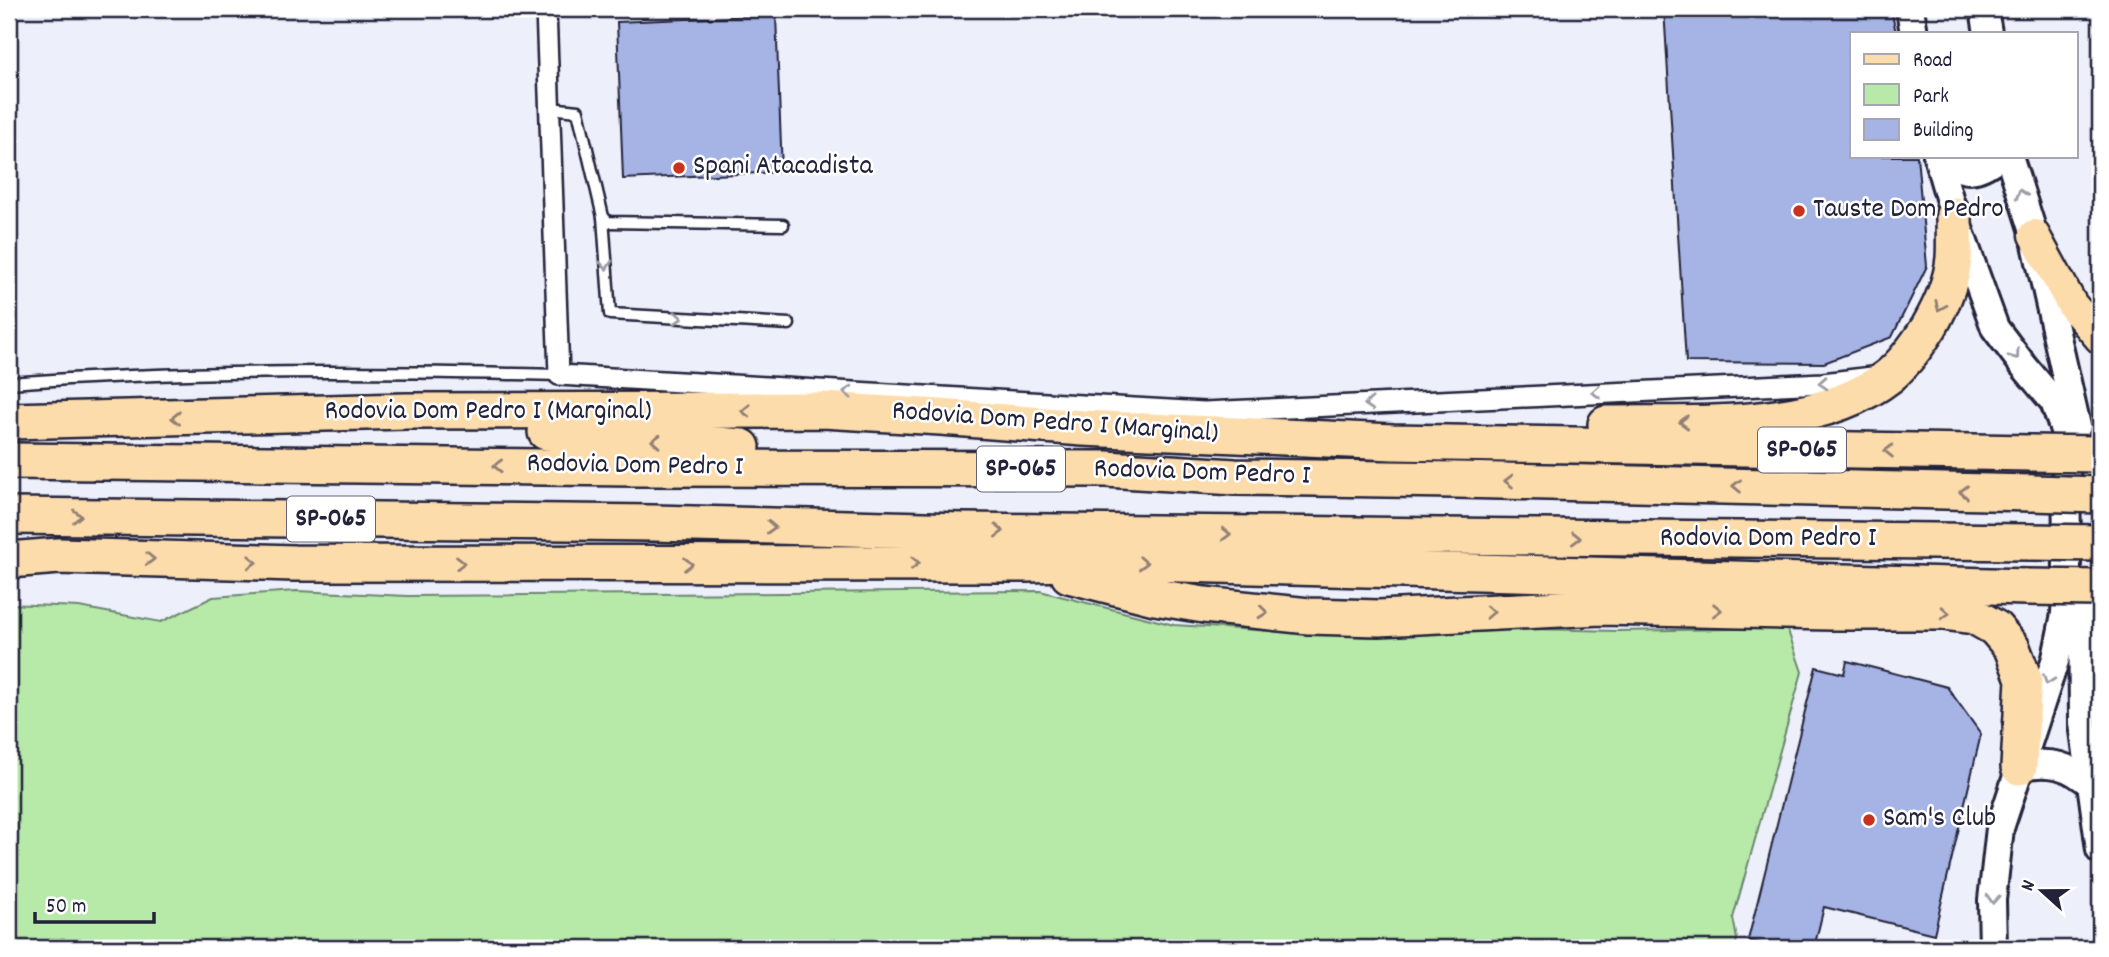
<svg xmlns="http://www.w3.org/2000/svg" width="2109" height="957" viewBox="0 0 2109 957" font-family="Dekko,sans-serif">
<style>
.green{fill:#b7e9a8;stroke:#6c8672;stroke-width:2}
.building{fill:#a5b4e4;stroke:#22223b;stroke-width:2}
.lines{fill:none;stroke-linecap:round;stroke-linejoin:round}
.lane-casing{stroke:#22223b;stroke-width:15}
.street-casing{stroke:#22223b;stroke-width:24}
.secondary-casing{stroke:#22223b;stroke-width:32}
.primary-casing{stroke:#22223b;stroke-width:35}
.highway-casing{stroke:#22223b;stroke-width:40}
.lane{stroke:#fff;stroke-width:10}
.street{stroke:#fff;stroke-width:19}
.secondary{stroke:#fff;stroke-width:26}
.primary{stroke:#fddcac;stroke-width:30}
.highway{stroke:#fddcac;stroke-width:35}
.highway-bridge-casing{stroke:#22223b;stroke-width:40;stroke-linecap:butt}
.highway-bridge{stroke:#fddcac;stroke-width:35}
.oneway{stroke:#9c9ca7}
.oneway2{stroke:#907f74}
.poi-dot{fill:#c8321e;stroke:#fff;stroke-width:2.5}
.labels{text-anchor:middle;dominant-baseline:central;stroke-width:5;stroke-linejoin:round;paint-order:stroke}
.shield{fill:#fff;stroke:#646476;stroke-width:2}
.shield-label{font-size:26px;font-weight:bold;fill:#22223b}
.poi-label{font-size:28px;fill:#22223b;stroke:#fff;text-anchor:start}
.street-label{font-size:28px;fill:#22223b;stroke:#fff}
</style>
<rect width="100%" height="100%" fill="#edf0fa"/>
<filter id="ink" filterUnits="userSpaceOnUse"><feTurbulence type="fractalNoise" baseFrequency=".0143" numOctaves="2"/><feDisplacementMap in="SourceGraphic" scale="14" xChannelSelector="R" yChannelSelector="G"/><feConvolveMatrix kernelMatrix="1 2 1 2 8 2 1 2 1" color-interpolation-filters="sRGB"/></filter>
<g filter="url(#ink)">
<path class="green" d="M296,591l112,5 632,-5 134,34 194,12 127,-9 122,3 170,-3 15,44 -69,246 4,21 -2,9h-1726v-344l70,3 82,15 52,-25z"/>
<g class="building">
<path d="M1664,9h227l5,24h-44v123h65l10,110 -35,71 -68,26 -138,-1z"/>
<path d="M776,15l6,157 -159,7 -6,-157z"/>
<path d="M1847,661l100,26 34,47 -47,200 -110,-27 -10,41h-34l-32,-8 68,-273 28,7z"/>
</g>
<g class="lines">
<g class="lane-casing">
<g id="lane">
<path d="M550,108l28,3 25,106 7,97 179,10"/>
<path d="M603,217l5,5 175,3"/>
<path d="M9,383c183,-14 367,-12 550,-8"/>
</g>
</g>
<g class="street-casing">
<path id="street" d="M546,9l13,366 645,37 619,-29 49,-6"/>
</g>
<g class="secondary-casing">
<g id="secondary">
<path d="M1910,9l4,24"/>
<path d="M1984,9l4,24"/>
<path d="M1937,156l17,59 41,113 28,37 31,37 12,34 1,135 -2,43 -9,44 -56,170 -8,72 1,48"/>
<path d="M1943,156c19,20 35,17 56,0"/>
<path d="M2009,156l25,79 43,191"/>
<path d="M2082,587l1,136 17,127"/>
<path d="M2019,767c30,-8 51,-2 74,19"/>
</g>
</g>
<g class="primary-casing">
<path id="primary" d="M2034,235l38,70 28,33"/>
</g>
<g class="highway-casing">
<g id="highway">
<path d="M9,421l397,-10 417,-1 118,7 142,11 310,14 638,11"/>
<path d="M1606,424c88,-2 210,9 283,-48 16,-13 29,-32 40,-49 12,-21 23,-45 25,-69 1,-14 0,-29 0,-43"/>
<path d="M546,432l196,15"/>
<path d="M9,461l625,7 472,1 129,8 221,3 576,13"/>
<path d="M9,516l645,7 309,8 1068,11"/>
<path d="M9,560l50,-4 235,7 734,1 81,-2 918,25"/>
<path d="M1069,575l86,22 49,8 105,11 70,2 222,-11 230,5h112l31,4 21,12 17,20 12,31 -5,88"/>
</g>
</g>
<use href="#lane" class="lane"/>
<use href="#street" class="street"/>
<use href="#secondary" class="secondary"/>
<use href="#primary" class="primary"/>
<use href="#highway" class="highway"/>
<g class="highway-bridge-casing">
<g id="highway-bridge">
<path d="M2031,453l69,1"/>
<path d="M2032,493l68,2"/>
<path d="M2031,542l69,1"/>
<path d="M2027,587l73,1"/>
</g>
</g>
<use href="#highway-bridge" class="highway-bridge"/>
</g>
<defs><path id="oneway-chevron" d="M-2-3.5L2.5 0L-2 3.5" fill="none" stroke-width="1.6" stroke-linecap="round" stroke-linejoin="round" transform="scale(1.75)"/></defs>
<g class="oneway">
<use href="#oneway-chevron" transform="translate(2021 194) rotate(-108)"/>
<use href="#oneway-chevron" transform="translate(606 265) rotate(86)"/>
<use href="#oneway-chevron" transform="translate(678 318) rotate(3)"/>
<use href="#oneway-chevron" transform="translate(2015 355) rotate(54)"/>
<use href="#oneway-chevron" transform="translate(1823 383) rotate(176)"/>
<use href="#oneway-chevron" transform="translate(848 392) rotate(-177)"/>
<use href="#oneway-chevron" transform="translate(1596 392) rotate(177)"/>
<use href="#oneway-chevron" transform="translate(1369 404) rotate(177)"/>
<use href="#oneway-chevron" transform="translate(2048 680) rotate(110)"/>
<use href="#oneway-chevron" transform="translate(1993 899) rotate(93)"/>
</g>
<g class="oneway2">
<use href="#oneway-chevron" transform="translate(1940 306) rotate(114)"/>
<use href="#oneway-chevron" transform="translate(746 411) rotate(179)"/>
<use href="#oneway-chevron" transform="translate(176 418) rotate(179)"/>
<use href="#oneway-chevron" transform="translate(1684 422) rotate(179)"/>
<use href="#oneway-chevron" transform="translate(656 441) rotate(-176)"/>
<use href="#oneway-chevron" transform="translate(1889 451) rotate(-179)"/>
<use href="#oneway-chevron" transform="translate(498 466) rotate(-179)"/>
<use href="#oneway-chevron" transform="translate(1509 481) rotate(-179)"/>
<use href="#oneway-chevron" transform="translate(1737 486) rotate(-179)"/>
<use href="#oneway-chevron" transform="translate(1964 492) rotate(-179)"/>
<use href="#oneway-chevron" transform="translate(77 516)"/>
<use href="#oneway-chevron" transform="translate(771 527) rotate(2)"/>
<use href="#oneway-chevron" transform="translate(999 531) rotate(1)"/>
<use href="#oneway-chevron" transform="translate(1226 534) rotate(1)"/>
<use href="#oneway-chevron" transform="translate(1576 538) rotate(1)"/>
<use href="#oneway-chevron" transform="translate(150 559) rotate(2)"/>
<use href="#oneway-chevron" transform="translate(252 562) rotate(2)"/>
<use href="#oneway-chevron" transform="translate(460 563)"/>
<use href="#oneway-chevron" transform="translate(915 563)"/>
<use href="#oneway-chevron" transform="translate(1143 563) rotate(2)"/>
<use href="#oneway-chevron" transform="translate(688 564)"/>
<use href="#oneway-chevron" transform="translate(1717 610) rotate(1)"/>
<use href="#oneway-chevron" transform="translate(1263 612) rotate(6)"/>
<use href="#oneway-chevron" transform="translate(1490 612) rotate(-3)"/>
<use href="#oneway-chevron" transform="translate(1945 613) rotate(4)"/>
</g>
</g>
<g class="poi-dot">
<circle cx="679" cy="168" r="7"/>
<circle cx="1799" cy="211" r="7"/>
<circle cx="1869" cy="820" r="7"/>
</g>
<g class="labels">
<g class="shield">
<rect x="1758" y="427.5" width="88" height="45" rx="5"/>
<rect x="977" y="446.5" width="88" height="45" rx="5"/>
<rect x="287" y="496.5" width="88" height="45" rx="5"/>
</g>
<g class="shield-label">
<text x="1802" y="450">SP-065</text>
<text x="1021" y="469">SP-065</text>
<text x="331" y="519">SP-065</text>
</g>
<g class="poi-label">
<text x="693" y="168">Spani Atacadista</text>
<text x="1813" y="211">Tauste Dom Pedro</text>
<text x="1883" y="820">Sam's Club</text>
</g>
<g class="street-label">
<text x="488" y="413">Rodovia Dom Pedro I (Marginal)</text>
<text transform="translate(1055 424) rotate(4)">Rodovia Dom Pedro I (Marginal)</text>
<text transform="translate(635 467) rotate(1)">Rodovia Dom Pedro I</text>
<text transform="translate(1202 474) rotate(2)">Rodovia Dom Pedro I</text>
<text x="1768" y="540">Rodovia Dom Pedro I</text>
</g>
</g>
<rect width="2109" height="957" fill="none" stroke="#fff" stroke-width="35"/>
<rect x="18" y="18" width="2074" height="922" fill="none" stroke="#22223b" stroke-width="2.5" filter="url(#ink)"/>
<rect x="1850" y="32" width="228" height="126" fill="#ffffff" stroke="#a7a7b1" stroke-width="2"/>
<rect x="1864" y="54" width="35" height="10" fill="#fddcac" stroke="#a7a7b1" stroke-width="2"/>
<text x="1913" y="66" font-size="21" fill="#22223b">Road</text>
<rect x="1864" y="84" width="35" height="21" fill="#b7e9a8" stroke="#a7a7b1" stroke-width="2"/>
<text x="1913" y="102" font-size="21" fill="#22223b">Park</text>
<rect x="1864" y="119" width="35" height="21" fill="#a5b4e4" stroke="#a7a7b1" stroke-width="2"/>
<text x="1913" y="136" font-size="21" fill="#22223b">Building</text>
<g transform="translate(2042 891) rotate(291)" stroke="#ffffff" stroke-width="5" paint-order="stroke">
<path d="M0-5L12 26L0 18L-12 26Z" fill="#22223b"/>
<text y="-10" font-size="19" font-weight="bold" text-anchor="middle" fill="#22223b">N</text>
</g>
<path d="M35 912v10h119v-10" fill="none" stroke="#22223b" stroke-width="3.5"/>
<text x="46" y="912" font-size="21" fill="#22223b" stroke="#ffffff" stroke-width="5" paint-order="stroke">50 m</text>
</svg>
